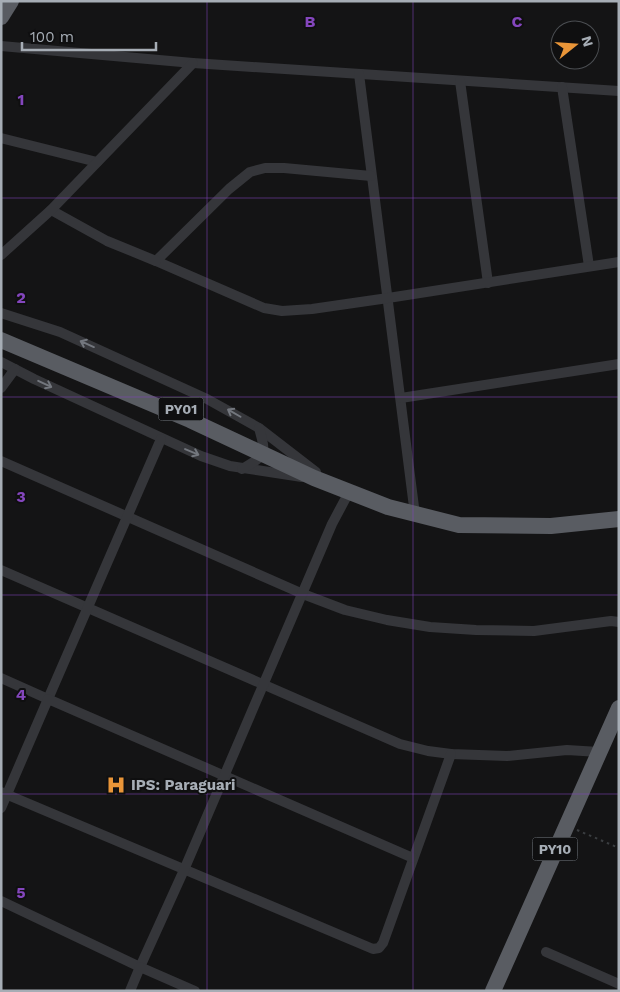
<svg xmlns="http://www.w3.org/2000/svg" width="620" height="992" viewBox="0 0 620 992" font-family="'Work Sans',sans-serif">
<style>
.lines{fill:none;stroke-linecap:round;stroke-linejoin:round}
.path{stroke:#3b3e41;stroke-width:2;stroke-dasharray:2.5 4;stroke-linecap:butt}
.minor{stroke:#35363a;stroke-width:10}
.trunk{stroke:#595c62;stroke-width:16}
.oneway{stroke:#73777e}
.grid{fill:none;stroke:#8446bd;stroke-width:1;stroke-opacity:0.55}
.labels{text-anchor:middle;dominant-baseline:central;stroke-width:4;stroke-linejoin:round;paint-order:stroke}
.shield{fill:#0f0f10;stroke:#797e84;stroke-width:1}
.shield-label{font-size:14px;font-weight:bold;fill:#a6adb5}
.poi-label{font-size:15px;font-weight:bold;fill:#a6adb5;stroke:#0f0f10;text-anchor:start}
.grid-label{font-size:16px;text-anchor:middle;font-weight:bold;fill:#8446bd;stroke:#0f0f10;stroke-width:4;stroke-linejoin:round;paint-order:stroke}
</style>
<rect width="100%" height="100%" fill="#141415"/>
<g class="lines">
<path class="path" d="M577,830l42,18"/>
<g class="minor">
<path d="M1,46l192,17 426,28"/>
<path d="M359,74l55,433"/>
<path d="M460,81l28,202"/>
<path d="M562,87l27,179"/>
<path d="M1,138l96,24"/>
<path d="M371,176l-87,-8h-19l-15,4 -21,17 -73,72 108,47 18,3 30,-2 76,-11 231,-36"/>
<path d="M51,210l56,31 49,20"/>
<path d="M1,255l50,-45 142,-147"/>
<path d="M1,313l59,19 147,67 52,29 57,44"/>
<path d="M1,362l33,17 167,77 29,10 72,11"/>
<path d="M1,388l14,-19"/>
<path d="M401,398l218,-34"/>
<path d="M1,461l302,133 42,16 42,10 43,7 46,3 58,1 77,-10 8,1"/>
<path d="M242,469c25,-14 24,-16 17,-41"/>
<path d="M1,570l399,174 28,7 23,3 56,2 60,-6 32,2"/>
<path d="M1,678l47,21 113,-260"/>
<path d="M1,792l372,157 6,-1 4,-5 68,-189"/>
<path d="M1,808l47,-109 365,159"/>
<path d="M1,901l139,66 44,-97 148,-346 17,-32"/>
<path d="M546,952l73,32"/>
<path d="M130,991l10,-24 55,24"/>
</g>
<g class="trunk">
<path d="M1,17l10,-16"/>
<path d="M1,340l189,80 124,58 74,29 71,18 92,1 68,-7"/>
<path d="M493,991l126,-283"/>
</g>
</g>
<defs><path id="oneway-shaft" d="M-6 0H5M1.5-3L5.5 0L1.5 3" fill="none" stroke-width="1.6" stroke-linecap="round" stroke-linejoin="round" transform="scale(1.25)"/></defs>
<g class="oneway">
<use href="#oneway-shaft" transform="translate(87 344) rotate(-156)"/>
<use href="#oneway-shaft" transform="translate(45 384) rotate(25)"/>
<use href="#oneway-shaft" transform="translate(234 413) rotate(-150)"/>
<use href="#oneway-shaft" transform="translate(192 452) rotate(23)"/>
</g>
<path class="grid" d="M207,1v990M413,1v990M1,198h618M1,397h618M1,595h618M1,794h618"/>
<defs>
<g id="hospital-bare" transform="scale(1.5)"><path d="M-5-5h3v3.5h4V-5h3V5h-3V1.5h-4V5h-3Z" fill="#e99538" stroke="#0f0f10" stroke-width="2.5" paint-order="stroke"/></g>
</defs>
<g fill-rule="evenodd">
<use href="#hospital-bare" x="116" y="785"/>
</g>
<g class="labels">
<g class="shield">
<rect x="158.5" y="397.5" width="45" height="23" rx="4"/>
<rect x="532.5" y="837.5" width="45" height="23" rx="4"/>
</g>
<g class="shield-label">
<text x="181" y="409">PY01</text>
<text x="555" y="849">PY10</text>
</g>
<g class="poi-label">
<text x="131" y="785">IPS: Paraguari</text>
</g>
</g>
<g class="grid-label">
<text x="310" y="27">B</text>
<text x="517" y="27">C</text>
<text x="21" y="105">1</text>
<text x="21" y="303">2</text>
<text x="21" y="502">3</text>
<text x="21" y="700">4</text>
<text x="21" y="898">5</text>
</g>
<rect width="620" height="992" fill="none" stroke="#a6adb5" stroke-width="5"/>
<g transform="translate(575 45) rotate(73)"><circle r="24" fill="#0f0f10" stroke="#4b4e52"/>
<path d="M0-4L9 19L0 12L-9 19Z" fill="#e99538"/>
<text y="-8" font-size="14" font-weight="bold" text-anchor="middle" fill="#a6adb5">N</text>
</g>
<path d="M22 42v8h134v-8" fill="none" stroke="#a6adb5" stroke-width="2.5"/>
<text x="30" y="42" font-size="15" fill="#a6adb5" stroke="#0f0f10" stroke-width="4" paint-order="stroke">100 m</text>
</svg>
